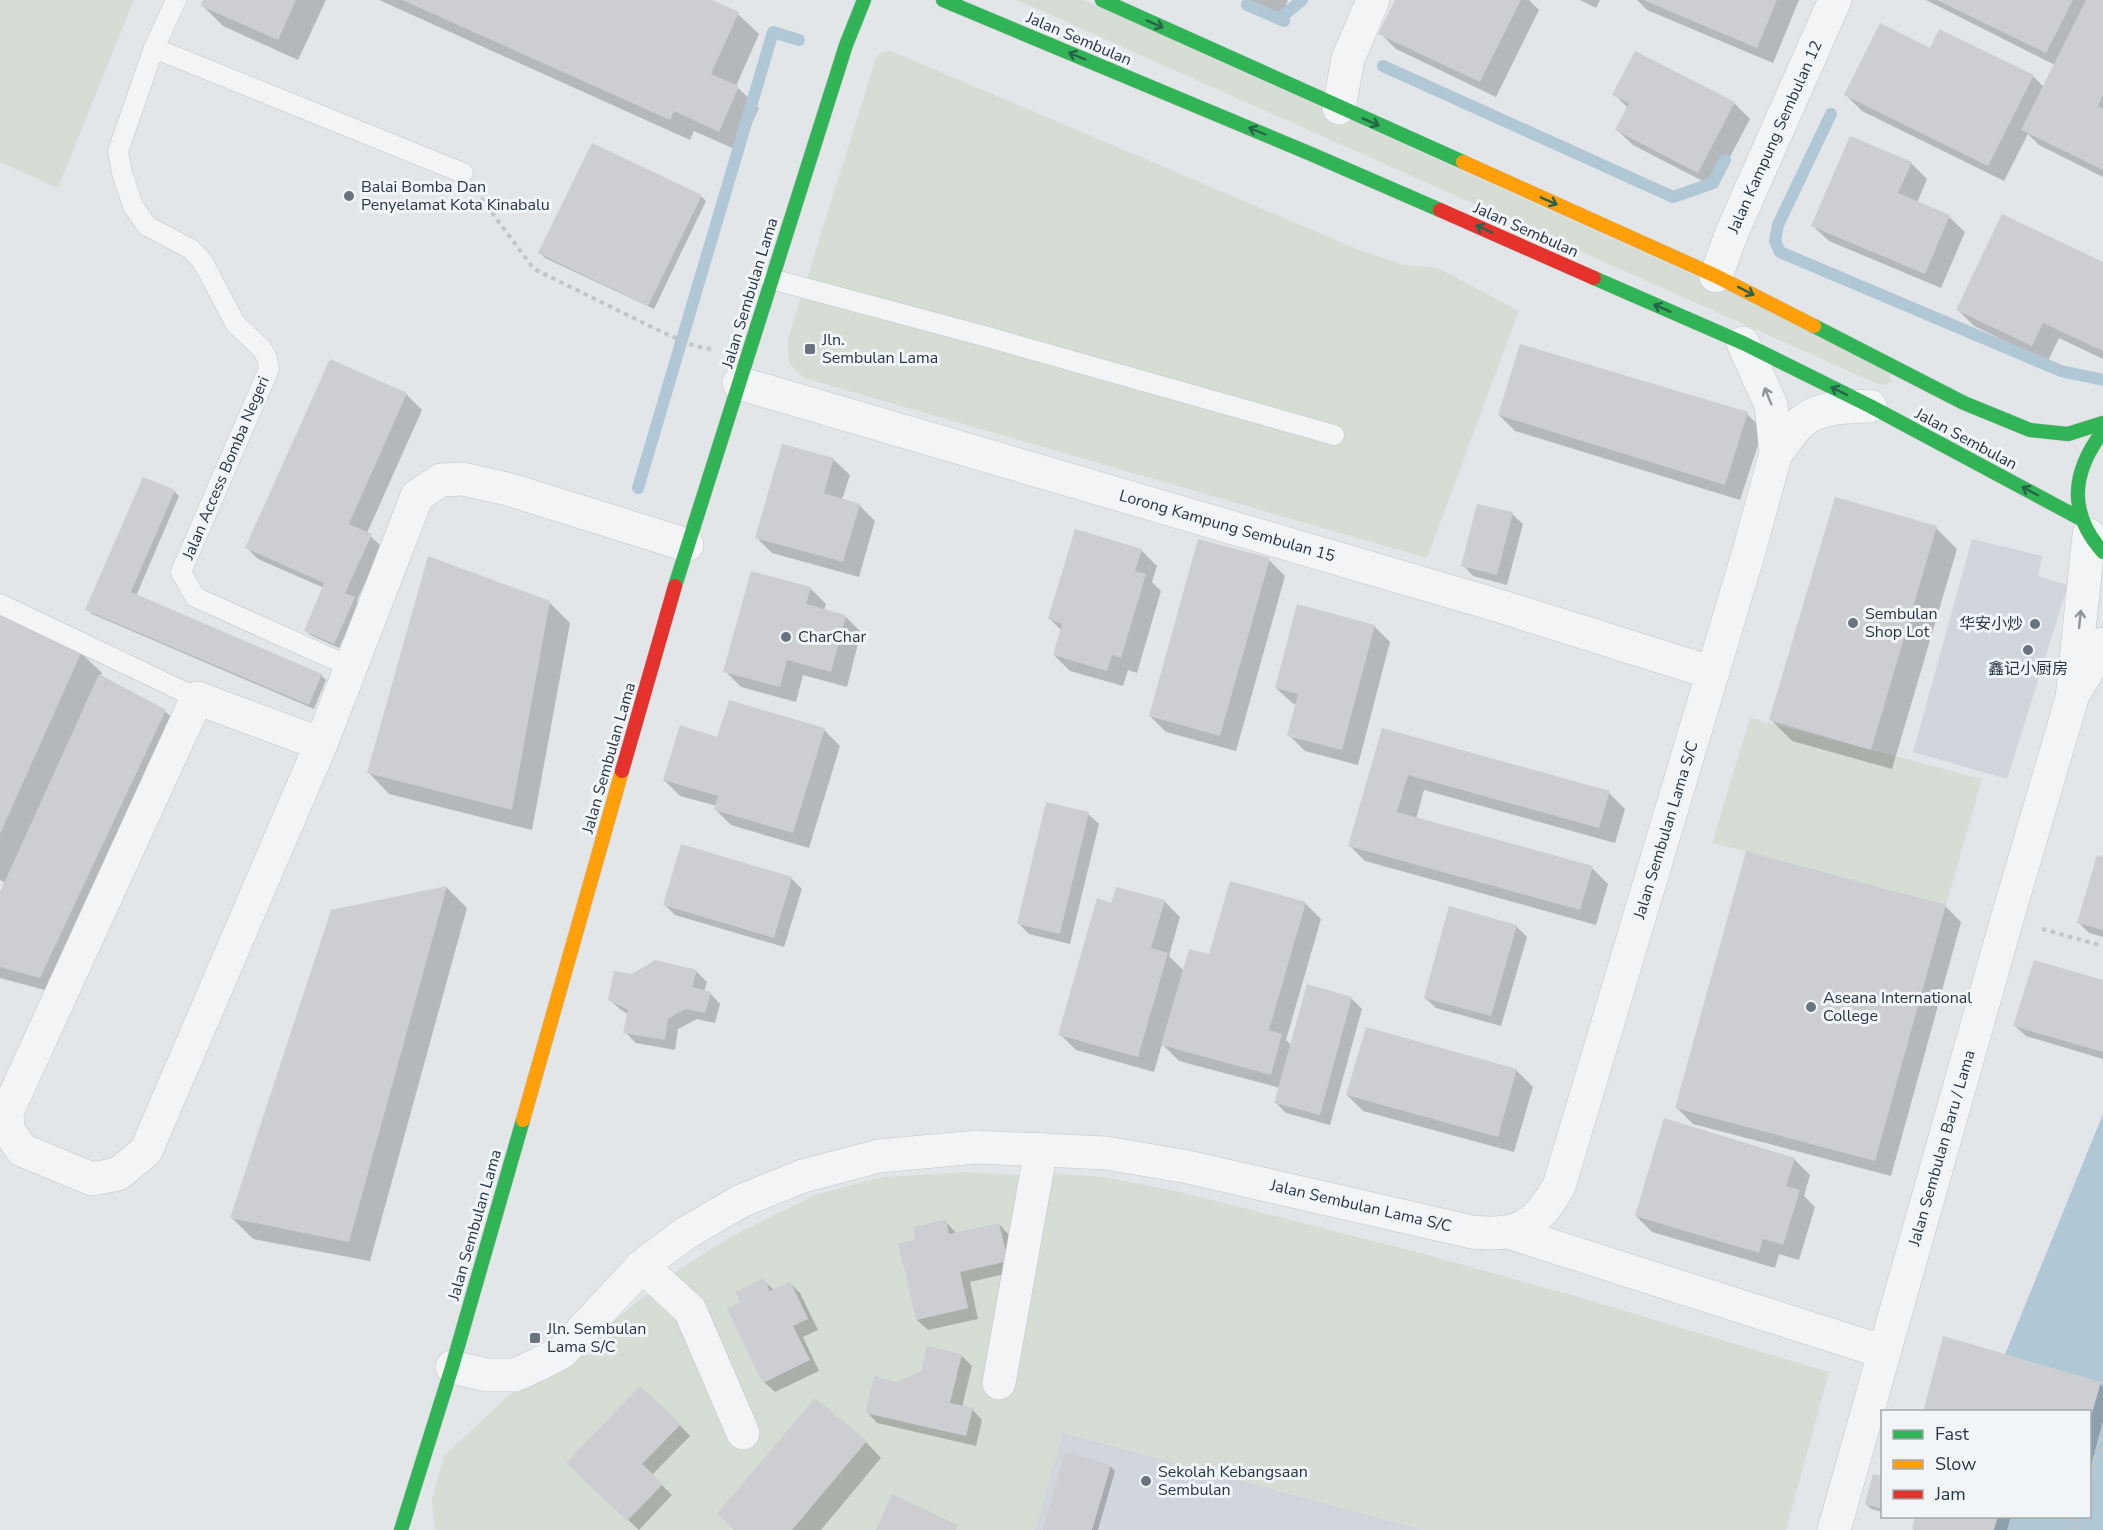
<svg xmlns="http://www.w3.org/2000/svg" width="2103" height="1530" viewBox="0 0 2103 1530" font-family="'Nunito Sans','Noto Sans SC',sans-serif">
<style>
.built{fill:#d1d6dc}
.green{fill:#d5ddd4;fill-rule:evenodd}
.water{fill:#b0c7d5}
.shadow{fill:#0003}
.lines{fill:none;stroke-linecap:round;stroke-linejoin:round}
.stream{stroke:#b0c7d5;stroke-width:12}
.building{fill:#ccced1}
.lane-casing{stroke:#c1c4c7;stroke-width:21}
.street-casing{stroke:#c1c4c7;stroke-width:34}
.fast-casing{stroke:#c1c4c7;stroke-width:15}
.slow-casing{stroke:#c1c4c7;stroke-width:15}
.jam-casing{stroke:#c1c4c7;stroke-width:15}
.path{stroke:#c1c6c9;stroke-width:4;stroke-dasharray:4.5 4.5;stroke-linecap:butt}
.lane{stroke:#f3f4f5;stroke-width:20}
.street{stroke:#f3f4f5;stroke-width:33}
.fast{stroke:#30b455;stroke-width:14}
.slow{stroke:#ff9f0a;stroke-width:14}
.jam{stroke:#e5322d;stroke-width:14}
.oneway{stroke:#2b624a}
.oneway2{stroke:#8e959c}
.poi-dot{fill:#69747e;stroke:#f1f5f8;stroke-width:2}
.labels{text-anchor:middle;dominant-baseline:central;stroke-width:6;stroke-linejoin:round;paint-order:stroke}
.street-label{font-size:16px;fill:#283644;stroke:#f1f5f8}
.poi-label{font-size:16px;fill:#283644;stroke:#f1f5f8;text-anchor:start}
</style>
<rect width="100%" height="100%" fill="#e3e6e9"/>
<g class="built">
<path d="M1972,539l70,17 -4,20 30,9 -61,194 -94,-27z"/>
<path d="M1062,1432l363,98h-390z"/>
</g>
<g class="green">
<path d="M0,0h134l-76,188 -58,-26z"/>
<path d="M1017,0h67l804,363 3,19 -6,3 -7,-1z"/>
<path d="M891,51l466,198 47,16 34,3 81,43 -92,247 -623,-180 -15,-15 -1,-24 88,-281 5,-6z"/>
<path d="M1750,718l232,61 -36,126 -200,-54 -34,-8z"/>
<path d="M966,1172l50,3 34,-2 54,4 76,15 229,58 159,44 261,78 -43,158h-361l-362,-98 -28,98h-243l-75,-16 19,16h-301l-3,-30 12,-44 64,-60 88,-61 79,-63 59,-37 81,-40 68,-18zM945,1219l4,15 50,-11 9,38 -48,11 8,36 -52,12 -18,-77 17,-3 -2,-13zM790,1281l18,37 -15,8 16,34 -69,-58 -5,-9 35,-2zM927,1346l35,8 -12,49 22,5 -6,28 -101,-23 9,-36 23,5 24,-11zM640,1386l41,38 -39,40 21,20 -36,37 -61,-58z"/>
</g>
<path class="water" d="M2103,1114v416h-169l6,-13 150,-1v-104l-108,-1z"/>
<g class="shadow">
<path d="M205,0h121l-28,60 -75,-34 -20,-20z"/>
<path d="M379,0h329l30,14 21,20 -23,52 23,22 -20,43 -45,-20 -4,9z"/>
<path d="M1245,0h43l-5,14z"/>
<path d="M1396,0h133l10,10 -43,87 -100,-48 -16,-16z"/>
<path d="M1580,0h20l-4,8z"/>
<path d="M1637,0h162l-26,63 -126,-53z"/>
<path d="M1926,0h177v177l-64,-32 -11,-11 -24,47 -142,-70 -16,-16 85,-45 102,26 11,11 11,-22z"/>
<path d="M1636,53l98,50 16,16 -36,68 -81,-42 -16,-15 11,-22 -14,-14z"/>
<path d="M592,145l109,51 5,5 -52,108 -109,-51 -5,-5z"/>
<path d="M1911,163l16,16 -10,24 32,14 16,15 -24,56 -112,-47 -16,-15z"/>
<path d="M2103,264v95l-44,-21 -11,23 -74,-35 -16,-16z"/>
<path d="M406,394l16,16 -55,123 14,13 -24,55 2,2 -20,45 -29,-13 -5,-5 19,-42 -66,-29 -11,-11z"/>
<path d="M1747,414l16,16 -23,70 -225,-69 -16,-16z"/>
<path d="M783,446l51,14 16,15 -8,25 17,5 16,16 -16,56 -87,-24 -15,-15z"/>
<path d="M174,491l5,5 -43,100 185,79 5,5 -12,29 -222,-95 -5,-5z"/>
<path d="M1512,514l11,10 -16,61 -34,-9 -10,-11z"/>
<path d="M1936,528l21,21 -65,220 -100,-28 -21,-21z"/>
<path d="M1141,550l16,16 -5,16 9,9 -24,82 -9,-3 -5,16 -53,-15 -16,-16 8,-24 -12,-12z"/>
<path d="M1269,560l16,16 -49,175 -70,-19 -16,-16z"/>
<path d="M810,588l16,16 -2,6 21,6 16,16 -14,55 -44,-12 -7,27 -55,-15 -16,-16z"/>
<path d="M550,603l20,20 -38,207 -143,-36 -20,-21z"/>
<path d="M0,616l81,37 21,20 -1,3 64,35 16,16 -125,266 -56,-15v-83l6,-12 -6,-3z"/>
<path d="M1374,626l16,16 -32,123 -53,-14 -16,-16 8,-30 -5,-2 -16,-15z"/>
<path d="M824,730l16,16 -31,102 -78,-23 -16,-16 2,-3 -37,-10 -16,-16 54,-41z"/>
<path d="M1383,730l226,63 16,16 -10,34 -191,-53 -8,29 176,49 16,16 -12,41 -231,-64 -16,-16z"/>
<path d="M1088,814l11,10 -29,120 -41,-10 -11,-11z"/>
<path d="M2103,858v79l-14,-4 -10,-10z"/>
<path d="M791,878l11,11 -18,58 -109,-32 -11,-11z"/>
<path d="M447,888l20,20 -97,353 -117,-22 -21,-21 100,-306z"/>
<path d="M1164,901l16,16 -11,39 15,15 121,-68 16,16 -35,121 6,6 59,-48 11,11 -32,116 -44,-12 -10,-10 4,-15 -101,-27 -17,-17 -8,28 -78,-22 -16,-16 52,-130z"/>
<path d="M1945,906l16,16 -70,254 -198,-52 -16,-16z"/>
<path d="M1516,926l11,11 -26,89 -65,-18 -11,-10z"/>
<path d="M696,971l11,11 -3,10 6,1 10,11 -5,19 -18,-4 -19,10 -3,21 -39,-7 -11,-11 3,-18 -7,-4 -11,-10 22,-24z"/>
<path d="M2103,982v77l-77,-23 -11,-10z"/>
<path d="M1367,1029l150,42 16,16 -19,65 -151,-41 -16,-16z"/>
<path d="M1794,1159l16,16 -6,21 11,11 -16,53 -20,-6 -4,14 -123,-36 -16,-16z"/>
<path d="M945,1221l12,13 42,-10 10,11 9,36 -48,11 8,37 -50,11 -11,-10z"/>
<path d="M763,1280l11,10 16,-7 10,10 18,37 -15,7 16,34 -44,21 -11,-10 -22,-79z"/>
<path d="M928,1348l34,8 10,10 -10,41 10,2 10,11 -6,26 -99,-23 -10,-11 30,-28 25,-12z"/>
<path d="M2100,1384l3,3v34l-13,48v-57z"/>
<path d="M680,1425l10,11 -38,39 20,20 -33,35 -71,-67z"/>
<path d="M866,1442l15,16 -60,72h-86l-16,-16z"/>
<path d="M1110,1466l5,5 -17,59h-53z"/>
<path d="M1874,1476l8,2v34l-11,-3 -5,-5z"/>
<path d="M1916,1516h95l-4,14h-92l-2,-2z"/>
</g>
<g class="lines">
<g class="stream">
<path d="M1247,5l37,16"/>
<path d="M1279,19l23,-19"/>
<path d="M1383,66l290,131 40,-14 12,-23"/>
<path d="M1831,114l-53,111 -3,16 5,11 281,119 42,9"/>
<path d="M638,488l135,-456 26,8"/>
</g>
</g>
<g class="building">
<path d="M203,0h93l-18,40 -77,-34z"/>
<path d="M402,0h310l27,12 -28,62 28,12 -20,46 -45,-21 -4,9z"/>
<path d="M1395,0h126l-41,82 -102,-48z"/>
<path d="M1643,0h134l-20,48z"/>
<path d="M1937,0h136l-27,53z"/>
<path d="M2086,0h17v95l-5,11 5,3v61l-82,-40z"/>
<path d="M1880,23l50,25 9,-19 95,46 -46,91 -144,-71z"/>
<path d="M1635,51l100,51 -37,71 -83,-43 14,-27 -17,-8z"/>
<path d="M1850,136l62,26 -14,31 52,22 -25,59 -114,-48z"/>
<path d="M592,143l110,52 -54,111 -110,-53z"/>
<path d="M2002,214l101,48v89l-60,-28 -11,23 -76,-36z"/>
<path d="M1520,344l228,68 -23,73 -227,-70z"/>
<path d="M330,359l77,34 -58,131 23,10 -27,59 10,4 -21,47 -30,-13 20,-48 -79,-35z"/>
<path d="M782,444l52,14 -10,35 36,11 -17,58 -88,-24z"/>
<path d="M143,477l32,13 -44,102 191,82 -13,31 -224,-95z"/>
<path d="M1835,497l102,29 -66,224 -102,-30z"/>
<path d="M1477,504l36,8 -16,63 -36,-9z"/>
<path d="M1075,529l67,20 -7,22 11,3 -25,84 -9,-3 -5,16 -54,-16 9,-31 -14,-5z"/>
<path d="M1198,539l72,19 -50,178 -71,-20z"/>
<path d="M428,556l122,45 -38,209 -145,-37z"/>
<path d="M751,571l60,16 -5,17 40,11 -15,57 -44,-12 -7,27 -57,-15z"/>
<path d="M1297,604l78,21 -33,125 -55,-14 11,-42 -23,-6z"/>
<path d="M0,614l82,37 -82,183z"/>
<path d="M99,674l67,36 -126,268 -40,-11v-75z"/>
<path d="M729,700l96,28 -32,105 -79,-23 4,-14 -55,-16 17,-55 37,12z"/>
<path d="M1382,728l228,63 -11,37 -191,-53 -11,37 196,54 -13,44 -232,-64z"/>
<path d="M1046,802l43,10 -29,122 -43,-10z"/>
<path d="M681,844l111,33 -18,61 -111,-33z"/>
<path d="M1746,851l200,54 -71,256 -200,-53z"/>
<path d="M2097,855l6,2v73l-26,-7z"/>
<path d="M1230,881l76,21 -37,128 13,4 -11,41 -110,-30 28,-96 20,5z"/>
<path d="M447,886l-98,356 -119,-24 101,-308z"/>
<path d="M1116,887l49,13 -14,48 17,5 -30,104 -80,-22 39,-137 14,5z"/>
<path d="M1449,906l68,19 -26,91 -67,-18z"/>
<path d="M655,960l42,10 -5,17 19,5 -6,21 -20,-4 -17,10 -3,21 -42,-7 5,-23 -20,-10 6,-29 18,3z"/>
<path d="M2034,960l69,20v72l-90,-26z"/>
<path d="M1307,984l45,13 -32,118 -46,-12z"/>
<path d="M1366,1027l151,42 -19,68 -152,-42z"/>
<path d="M1664,1118l131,40 -9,28 14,4 -17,55 -20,-6 -4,14 -124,-37z"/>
<path d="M946,1219l3,15 50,-11 9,38 -48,11 8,36 -52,12 -18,-77 17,-3 -2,-13z"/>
<path d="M764,1278l6,13 20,-10 18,38 -15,7 17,34 -47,23 -36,-74 13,-7 -5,-10z"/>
<path d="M1943,1336l158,46 -11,38v-8h-167z"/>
<path d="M927,1346l35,8 -12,49 23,5 -7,28 -101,-23 9,-37 23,6 24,-11z"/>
<path d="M640,1386l41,38 -39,40 21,20 -36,37 -61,-58z"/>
<path d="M815,1398l52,43 -75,89h-56l-19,-16z"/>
<path d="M1065,1452l46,13 -19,65h-49z"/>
<path d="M1873,1474l9,2v33l-17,-5z"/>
<path d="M892,1494l66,31 -2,5h-80z"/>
<path d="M1915,1516h83l-4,14h-77l-5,-1z"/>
</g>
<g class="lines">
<g class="lane-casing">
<g id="lane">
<path d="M176,0l-22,48 309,125"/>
<path d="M154,48l-36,103 4,22 11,33 14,20 44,23 12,13 32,61 27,26 5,9 2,11 -88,203 14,25 156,70"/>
<path d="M771,279l213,57 350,99"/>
<path d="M0,604l197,94"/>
</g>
</g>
<g class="street-casing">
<g id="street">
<path d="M1339,108l9,-49 25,-59"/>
<path d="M1716,276l17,-46 102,-230"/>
<path d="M739,383l764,224 210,66"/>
<path d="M1776,453c9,-10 17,-25 28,-33 19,-14 44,-13 66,-14"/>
<path d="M2077,688l26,-44"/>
<path d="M321,744l-124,-46 -190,414 1,18 14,20 70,29 26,-5 28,-23 175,-407 96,-248 24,-16 22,-1 48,11 176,55"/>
<path d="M1511,1233l373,119"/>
<path d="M642,1266l48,44 53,123"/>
<path d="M452,1367l35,8h28l24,-11 23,-12 80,-86 44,-33 55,-32 62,-25 76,-20 98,-9 129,6 82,14 284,65c47,5 64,-6 87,-46l190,-635 27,-98 -5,-48 -28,-62"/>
<path d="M999,1383l42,-234"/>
<path d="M1834,1530l173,-611 65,-221 17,-163"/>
</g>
</g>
<g class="fast-casing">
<g id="fast">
<path d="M943,0l368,154 129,56"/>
<path d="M1102,0l361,162"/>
<path d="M1594,278l149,65 127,63 211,113"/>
<path d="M1814,326l150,77 66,27 38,4 35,-11"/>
<path d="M2103,431c-31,41 -36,81 0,121"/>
<path d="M675,586l171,-541 18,-45"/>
<path d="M401,1530l51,-163 71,-247"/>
</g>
</g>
<g class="slow-casing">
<g id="slow">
<path d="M1463,162l253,114 98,50"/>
<path d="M523,1120l99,-349"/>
</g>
</g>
<g class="jam-casing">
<g id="jam">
<path d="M1440,210l154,68"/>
<path d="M622,771l53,-185"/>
</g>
</g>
<g class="path">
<path d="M481,198l53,71 130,64 31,13 16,3"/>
<path d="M2042,929l61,17"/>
<path d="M2090,1477l13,-46"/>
<path d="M2074,1530l4,-14"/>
</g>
<use href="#lane" class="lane"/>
<use href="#street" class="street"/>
<use href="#fast" class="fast"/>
<use href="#slow" class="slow"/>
<use href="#jam" class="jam"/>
</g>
<defs><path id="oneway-shaft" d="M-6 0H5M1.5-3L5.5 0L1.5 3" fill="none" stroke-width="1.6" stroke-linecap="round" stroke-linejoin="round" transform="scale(1.5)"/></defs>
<g class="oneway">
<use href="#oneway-shaft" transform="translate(1155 24) rotate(24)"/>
<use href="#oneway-shaft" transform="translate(1077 56) rotate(-157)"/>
<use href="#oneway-shaft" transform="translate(1371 122) rotate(24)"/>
<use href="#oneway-shaft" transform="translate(1257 131) rotate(-157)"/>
<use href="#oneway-shaft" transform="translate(1549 201) rotate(24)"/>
<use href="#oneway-shaft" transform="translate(1484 229) rotate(-156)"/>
<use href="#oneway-shaft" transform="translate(1746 291) rotate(27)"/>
<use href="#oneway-shaft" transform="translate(1662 308) rotate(-156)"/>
<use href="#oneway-shaft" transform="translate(1839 391) rotate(-154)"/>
<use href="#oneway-shaft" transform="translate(2030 491) rotate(-152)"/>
</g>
<g class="oneway2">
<use href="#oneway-shaft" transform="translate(1768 396) rotate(-112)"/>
<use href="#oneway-shaft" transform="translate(2080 619) rotate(-84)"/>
</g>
<g class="poi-dot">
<circle cx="349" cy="196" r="6"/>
<rect x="804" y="343" width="12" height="12" rx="3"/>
<circle cx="1853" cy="623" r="6"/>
<circle cx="2035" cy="624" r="6"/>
<circle cx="786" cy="637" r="6"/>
<circle cx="2028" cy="650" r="6"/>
<circle cx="1811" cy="1007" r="6"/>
<rect x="529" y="1332" width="12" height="12" rx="3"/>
<circle cx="1146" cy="1481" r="6"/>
</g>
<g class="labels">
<g class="street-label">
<text transform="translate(1079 39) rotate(23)">Jalan Sembulan</text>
<text transform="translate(1775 137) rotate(-66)">Jalan Kampung Sembulan 12</text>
<text transform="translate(1526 230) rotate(24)">Jalan Sembulan</text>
<text transform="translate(750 293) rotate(-73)">Jalan Sembulan Lama</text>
<text transform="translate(1966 439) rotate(28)">Jalan Sembulan</text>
<text transform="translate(226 468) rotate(-67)">Jalan Access Bomba Negeri</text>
<text transform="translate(1227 526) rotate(16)">Lorong Kampung Sembulan 15</text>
<text transform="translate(609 758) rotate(-74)">Jalan Sembulan Lama</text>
<text transform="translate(1666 830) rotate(-73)">Jalan Sembulan Lama S/C</text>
<text transform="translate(1942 1148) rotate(-74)">Jalan Sembulan Baru / Lama</text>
<text transform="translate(1361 1206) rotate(13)">Jalan Sembulan Lama S/C</text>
<text transform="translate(475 1225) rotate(-74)">Jalan Sembulan Lama</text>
</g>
<g class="poi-label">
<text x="361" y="187">Balai Bomba Dan<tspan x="361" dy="18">Penyelamat Kota Kinabalu</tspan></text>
<text x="822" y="340">Jln.<tspan x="822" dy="18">Sembulan Lama</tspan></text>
<text x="1865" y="614">Sembulan<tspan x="1865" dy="18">Shop Lot</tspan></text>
<text x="2023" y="624" text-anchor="end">华安小炒</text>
<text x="798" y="637">CharChar</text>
<text x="2028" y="669" text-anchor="middle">鑫记小厨房</text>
<text x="1823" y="998">Aseana International<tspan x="1823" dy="18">College</tspan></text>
<text x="547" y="1329">Jln. Sembulan<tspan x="547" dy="18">Lama S/C</tspan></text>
<text x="1158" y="1472">Sekolah Kebangsaan<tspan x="1158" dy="18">Sembulan</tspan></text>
</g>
</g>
<rect x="1881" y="1410" width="210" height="108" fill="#f1f5f8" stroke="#a1a9b0" stroke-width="1.5"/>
<rect x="1893" y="1430" width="30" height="9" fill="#30b455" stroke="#a1a9b0" stroke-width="1.5"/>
<text x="1935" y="1440" font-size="18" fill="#283644">Fast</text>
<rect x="1893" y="1460" width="30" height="9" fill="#ff9f0a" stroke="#a1a9b0" stroke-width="1.5"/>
<text x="1935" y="1470" font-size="18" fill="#283644">Slow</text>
<rect x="1893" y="1490" width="30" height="9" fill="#e5322d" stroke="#a1a9b0" stroke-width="1.5"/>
<text x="1935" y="1500" font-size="18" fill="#283644">Jam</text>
</svg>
